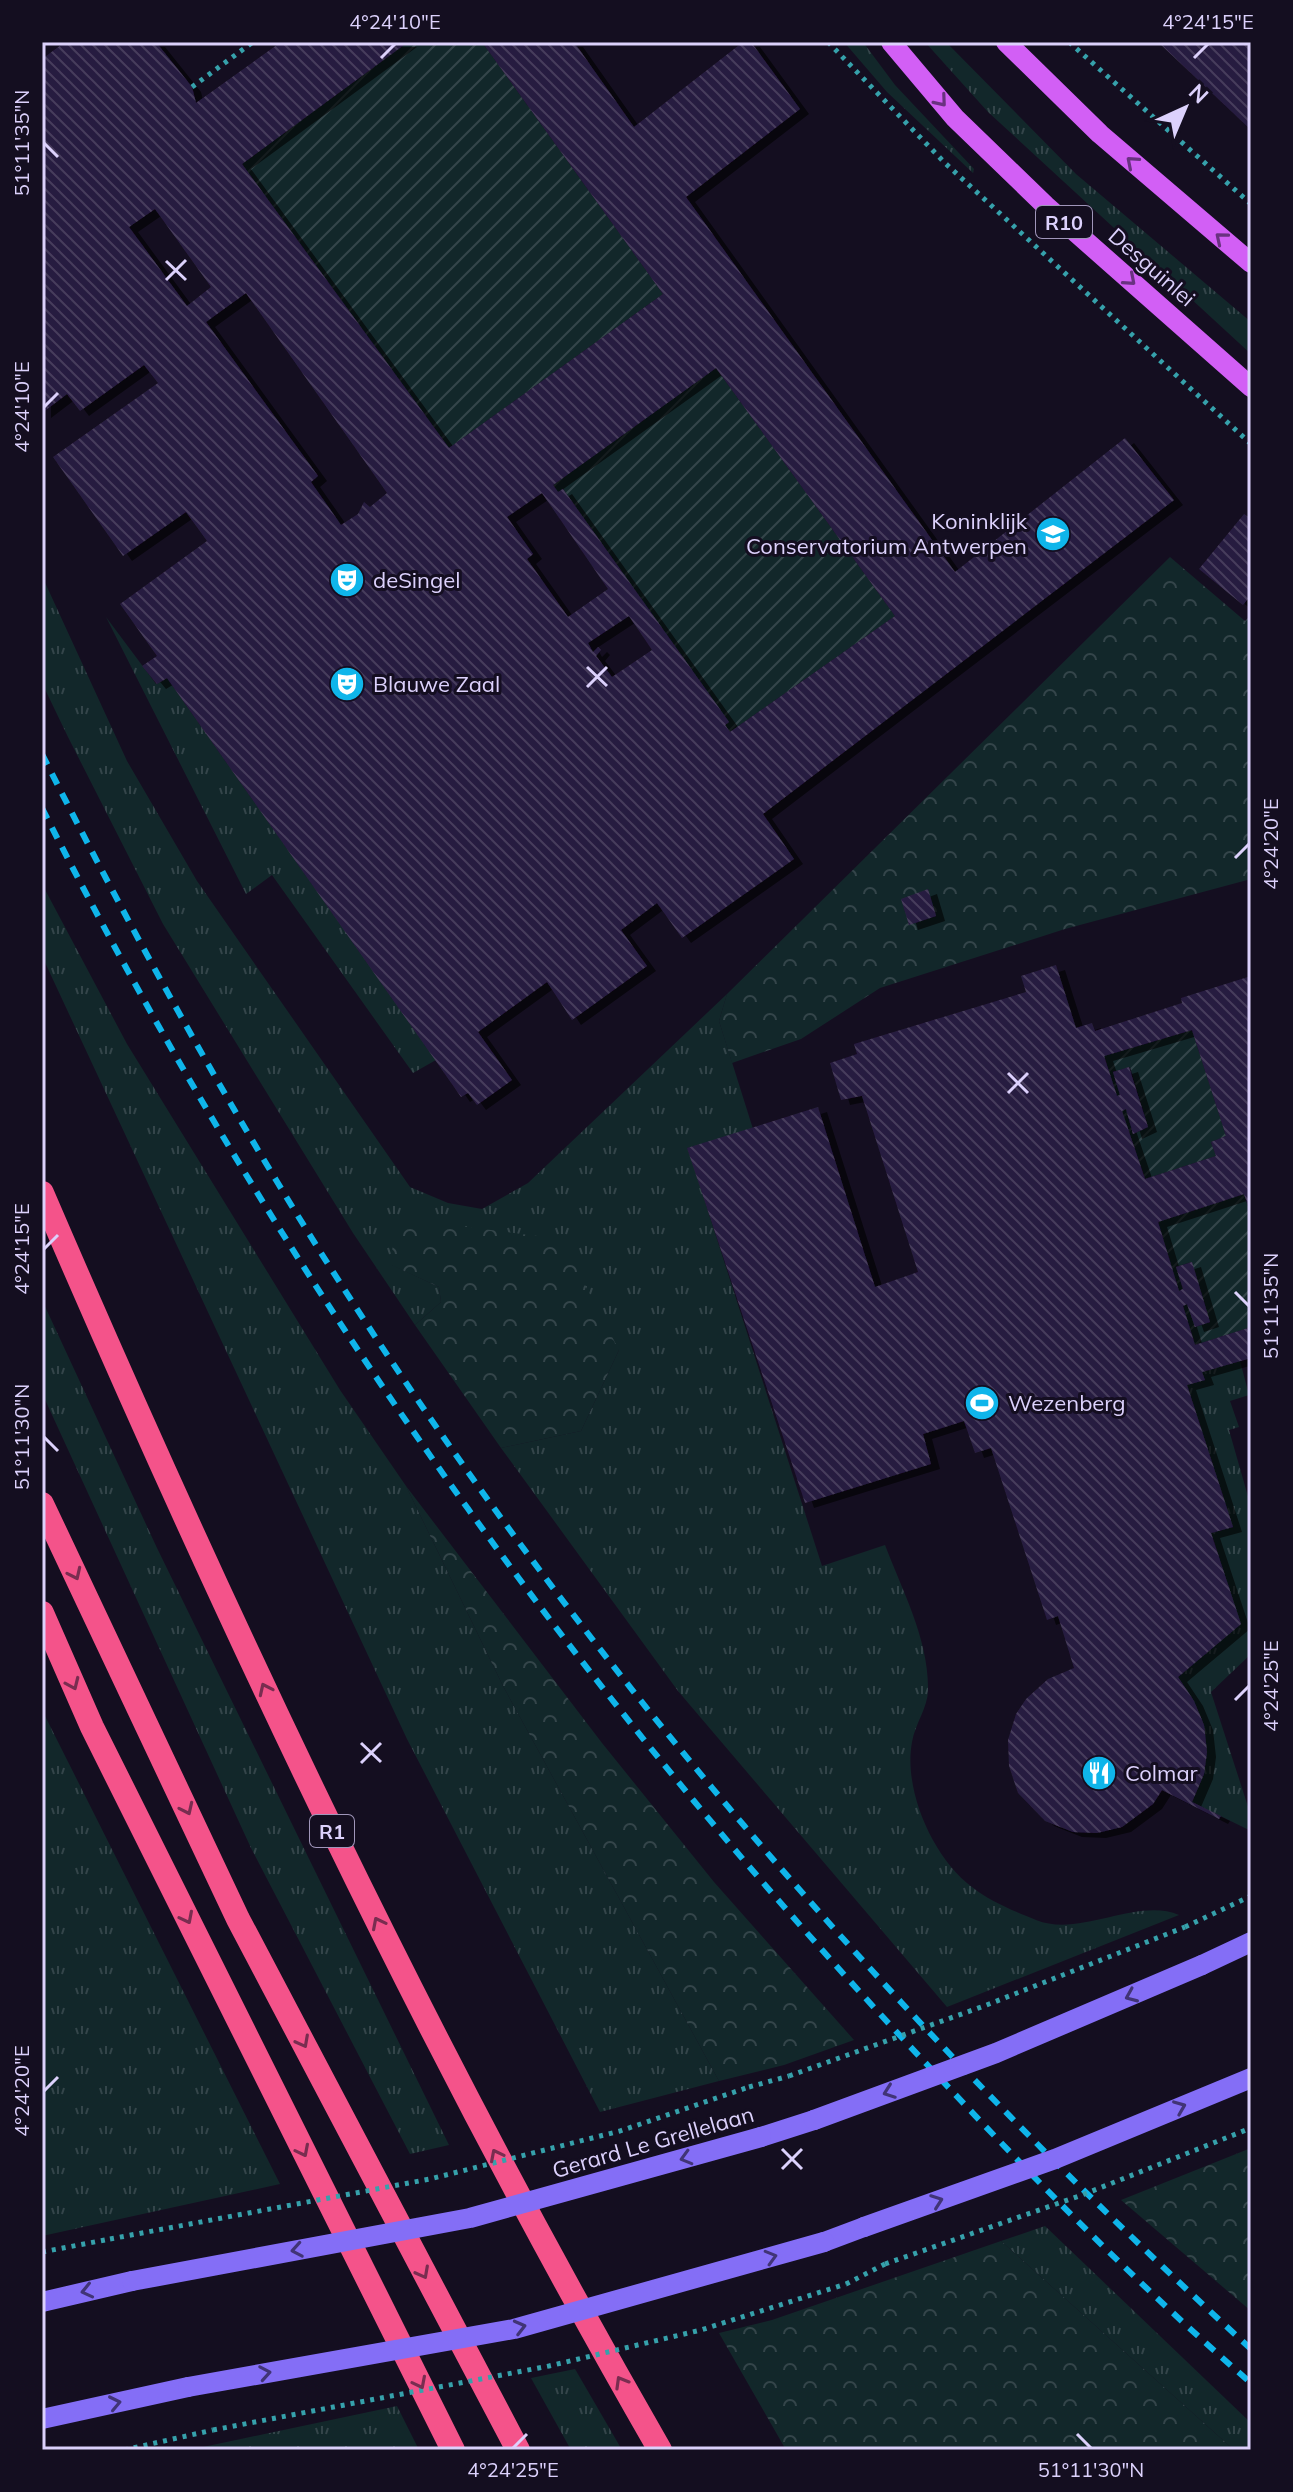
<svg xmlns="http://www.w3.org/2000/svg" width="1293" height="2492" viewBox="0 0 1293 2492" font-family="Mulish,sans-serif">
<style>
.grass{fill:url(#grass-tufts)}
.forest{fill:url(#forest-crowns)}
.garden{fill:url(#garden-furrows)}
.building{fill:url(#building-back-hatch);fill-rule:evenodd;filter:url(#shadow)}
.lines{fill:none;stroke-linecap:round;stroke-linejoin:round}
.path{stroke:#36a1ab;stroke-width:5;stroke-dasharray:4 6;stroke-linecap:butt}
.secondary{stroke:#846ef6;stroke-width:20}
.primary{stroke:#d25ff5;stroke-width:20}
.highway{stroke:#f4538a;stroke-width:24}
.rail{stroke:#0fb5ea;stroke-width:6;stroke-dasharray:12 10;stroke-linecap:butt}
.path-bridge{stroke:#36a1ab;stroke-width:5;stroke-dasharray:4 6;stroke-linecap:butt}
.secondary-bridge{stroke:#846ef6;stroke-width:20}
.oneway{stroke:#693280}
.oneway2{stroke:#792d50}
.oneway3{stroke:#413476}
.ticks{fill:none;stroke:#dcd1fc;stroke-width:3}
.labels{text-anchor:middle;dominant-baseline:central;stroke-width:6;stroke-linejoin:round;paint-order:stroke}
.shield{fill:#140e20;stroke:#a096ba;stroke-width:2}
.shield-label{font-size:20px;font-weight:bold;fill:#dcd1fc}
.street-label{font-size:22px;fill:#dcd1fc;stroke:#140e20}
.poi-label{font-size:22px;fill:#dcd1fc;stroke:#140e20;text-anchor:start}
.neatline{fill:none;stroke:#dcd1fc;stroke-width:3}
.ticks-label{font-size:20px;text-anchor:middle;fill:#dcd1fc}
</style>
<defs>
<pattern id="grass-tufts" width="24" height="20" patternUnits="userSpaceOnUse" patternTransform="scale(2)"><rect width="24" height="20" fill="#12272a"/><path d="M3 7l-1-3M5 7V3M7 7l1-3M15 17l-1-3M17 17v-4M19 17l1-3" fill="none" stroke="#34454a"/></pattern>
<pattern id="forest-crowns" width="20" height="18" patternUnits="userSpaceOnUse" patternTransform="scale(2)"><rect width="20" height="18" fill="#12272a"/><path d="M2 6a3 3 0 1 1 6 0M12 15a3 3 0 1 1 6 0" fill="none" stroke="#34454a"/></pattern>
<pattern id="garden-furrows" width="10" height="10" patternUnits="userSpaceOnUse" patternTransform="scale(2)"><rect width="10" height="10" fill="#12272a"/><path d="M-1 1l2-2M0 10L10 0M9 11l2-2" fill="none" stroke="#34454a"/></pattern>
<pattern id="building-back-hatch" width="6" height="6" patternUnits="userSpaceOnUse" patternTransform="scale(2)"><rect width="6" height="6" fill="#281c40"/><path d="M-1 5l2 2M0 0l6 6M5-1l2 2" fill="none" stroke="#473c5c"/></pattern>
<filter id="shadow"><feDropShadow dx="9" dy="5" stdDeviation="0" flood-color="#0009"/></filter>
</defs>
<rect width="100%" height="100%" fill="#140e20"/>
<g class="grass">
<path d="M844,42h19l32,43 79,84 -1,4 -86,-81z"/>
<path d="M925,42h21l130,132 175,148v32l-263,-242z"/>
<path d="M42,576l85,185 70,120 213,306 38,16 34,6 46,-26 199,-189 -8,27 34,108 -65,20 134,417 63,-21c17,45 44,95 43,145 0,17 -13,34 -16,52 -9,48 21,116 60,145 17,14 44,25 64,33 44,18 101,-23 143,-5l-232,92 -269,-316 -177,-243 80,-17 38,-81 -229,-86 49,23 2,15 -26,23 -62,-92 -190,-309 -95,-187 -26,-54z"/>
<path d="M106,617l50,67 11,-6 269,382 -23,13 -141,-198 -26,19z"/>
<path d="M42,884l85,160 213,346 66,96 97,200 216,395 -119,31 -193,-373 -365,-783z"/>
<path d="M42,1300l115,248 292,597 -39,9 -159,-306 -209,-455z"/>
<path d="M1240,1361l9,34 -19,6 9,26 -10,3 22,77v147l-40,38 40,124v15l-59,-29c9,-60 22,-72 -14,-125l62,-53 -29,-91 21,-7 -45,-141 17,-5 -2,-8z"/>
<path d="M42,1709l3,7 235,468 -238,52z"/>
<path d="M1045,2226l206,197v27h-17l-233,-209z"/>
<path d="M575,2369l47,81h-51l-40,-72z"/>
<path d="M397,2406l22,44h-230z"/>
</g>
<g class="forest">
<path d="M1170,557l75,64 6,-6v264l-186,50 -185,59 -79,51 -69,24 -13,-42 8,-27z"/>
<path d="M399,1218l162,21 58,111 -38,81 -80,17 -86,-123 26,-23 -2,-15 -50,-23z"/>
<path d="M406,1486l196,257 112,139 140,158 -70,25 -65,16 -216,-395z"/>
<path d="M1251,2148v163l-130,-111z"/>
<path d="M1001,2241l233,209h-448l-67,-117 53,-13z"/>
</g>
<g class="garden">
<path d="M408,42h74l181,252 -214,154 -207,-284z"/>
<path d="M716,368l179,248 -165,116 -5,-7 3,-3 -165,-233 -5,3 -5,-7z"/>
<path d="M1192,1030l34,106 -15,6 5,14 -71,23 -23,-68 4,-2 7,25 15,-7 -18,-60 -17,5 7,23 -3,1 -13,-40z"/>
<path d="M1244,1194l7,22v111l-56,18 -12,-39 4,-2 9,23 14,-5 -19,-60 -15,5 7,22 -4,2 -21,-69z"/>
</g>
<g class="building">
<path d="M65,42h91l36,45 4,16 85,-61h127l-166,122 207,284 214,-154 -181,-252h92l60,85 109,-85h8l49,67 -114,88 269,375 170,-134 49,62 -411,314 31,45 -112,79 -25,-35 -36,27 26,36 -75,54 -25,-38 -69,50 34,48 -35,25 -9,-12 -7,4 -294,-419 -10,6 -15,-18 15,-10 -37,-52 87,-63 -21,-29 -63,44 -70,-99 105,-74 -14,-18 -64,46 -13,-17 -25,19v-354zM155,209l56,78 -24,19 -58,-79zM246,293l141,200 -17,14 -6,-5 -6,12 -17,11 -30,-43 7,-6 -112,-154zM716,368l179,248 -165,116 -5,-7 4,-3 -166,-233 -5,3 -5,-7zM542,493l66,96 -40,28 -41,-58 6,-5 -26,-37zM629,616l23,34 -40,27 -16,-21 5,-6 -3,-3 -5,5 -5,-9z"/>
<path d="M1158,42h93v88z"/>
<path d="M1244,514l7,5v76l-8,10 -44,-36z"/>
<path d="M928,889l8,27 -27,9 -8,-26z"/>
<path d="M1056,965l20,63 16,-5 3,8 87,-28 -1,-5 70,-22v238l-7,-20 -86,28 21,69 4,-2 -7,-22 16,-5 18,60 -15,5 -8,-23 -4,2 12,39 56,-18v31l-49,14 3,8 -18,5 46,142 -22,6 30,91 -63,53 16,24 10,24 3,27 -3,22 -12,28 29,14 -2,3 -57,-29 -9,14 -31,23 -25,6 -24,-1 -28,-11 -27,-28 -9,-27 -1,-26 8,-26 10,-15 22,-20 26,-11 -16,-52 -11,4 -56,-172 -16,5 -11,-32 -41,13 8,30 -126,39 -118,-355 131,-41 57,180 43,-15 -56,-176 9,-2 -30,6 -11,-37 27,-9 -3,-10 172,-52 -5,-16zM1192,1030l34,106 -15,6 5,14 -71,23 -23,-68 4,-2 7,25 15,-7 -19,-60 -16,5 7,23 -3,1 -13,-40z"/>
</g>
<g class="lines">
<g class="path">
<path d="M828,42l117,121 306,281"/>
<path d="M1069,42l182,162"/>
<path d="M192,87l61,-45"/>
<path d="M1185,1927l66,-31"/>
<path d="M749,2087l40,-11"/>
<path d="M42,2252l68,-13"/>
<path d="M846,2284l39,-20"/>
<path d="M124,2450l89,-20"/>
</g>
<g class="secondary">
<path d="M1202,1965l49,-23"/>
<path d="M761,2137l53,-17"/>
<path d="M824,2242l40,-15"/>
<path d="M42,2302l90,-21"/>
<path d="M42,2419l146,-32"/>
</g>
<g class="primary">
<path d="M891,42l64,76 91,88 205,181"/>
<path d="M1006,42l94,92 151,129"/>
</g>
<g class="highway">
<path d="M42,1193c185,430 384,851 618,1257"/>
<path d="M42,1504l196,415 280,531"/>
<path d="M42,1613l50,114 361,723"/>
</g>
<g class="rail">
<path d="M42,754c73,145 150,287 234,426 263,435 600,826 975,1169"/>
<path d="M42,808c234,464 537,889 894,1266 100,107 204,213 315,309"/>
</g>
<g class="path-bridge">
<path d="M789,2076l195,-70 201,-79"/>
<path d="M110,2239l320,-60 190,-48 129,-44"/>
<path d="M885,2264l197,-69 169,-67"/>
<path d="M213,2430l336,-64 152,-36 145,-46"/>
</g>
<g class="secondary-bridge">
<path d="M814,2120l182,-67 206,-88"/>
<path d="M864,2227l191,-68 196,-81"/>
<path d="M132,2281l338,-63 291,-81"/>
<path d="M188,2387l326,-58 310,-87"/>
</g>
</g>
<defs><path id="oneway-chevron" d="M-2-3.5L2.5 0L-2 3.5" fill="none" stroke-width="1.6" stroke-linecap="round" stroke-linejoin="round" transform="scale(2)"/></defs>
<g class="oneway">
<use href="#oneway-chevron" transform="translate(941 101) rotate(50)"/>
<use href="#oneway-chevron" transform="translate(1132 162) rotate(-139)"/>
<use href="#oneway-chevron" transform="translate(1221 238) rotate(-140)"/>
<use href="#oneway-chevron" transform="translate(1130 280) rotate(41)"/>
</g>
<g class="oneway2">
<use href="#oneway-chevron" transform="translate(75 1574) rotate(65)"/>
<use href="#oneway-chevron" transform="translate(73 1684) rotate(66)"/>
<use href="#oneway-chevron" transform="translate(265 1689) rotate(-115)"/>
<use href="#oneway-chevron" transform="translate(187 1809) rotate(65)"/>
<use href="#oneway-chevron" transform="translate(187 1918) rotate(63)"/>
<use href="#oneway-chevron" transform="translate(378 1923) rotate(-117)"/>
<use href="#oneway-chevron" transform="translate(303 2042) rotate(62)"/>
<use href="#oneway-chevron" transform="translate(303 2151) rotate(63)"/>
<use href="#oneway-chevron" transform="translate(496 2155) rotate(-117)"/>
<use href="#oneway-chevron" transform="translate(423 2273) rotate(62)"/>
<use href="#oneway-chevron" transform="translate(621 2382) rotate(-120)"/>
<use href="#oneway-chevron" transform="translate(420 2383) rotate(63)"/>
</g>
<g class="oneway3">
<use href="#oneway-chevron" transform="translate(1131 1996) rotate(157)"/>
<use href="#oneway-chevron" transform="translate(889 2092) rotate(160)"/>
<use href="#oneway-chevron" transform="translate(1180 2107) rotate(-22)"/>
<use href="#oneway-chevron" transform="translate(686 2158) rotate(164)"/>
<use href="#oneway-chevron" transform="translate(937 2201) rotate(-20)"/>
<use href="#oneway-chevron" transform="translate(297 2250) rotate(170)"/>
<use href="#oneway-chevron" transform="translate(771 2257) rotate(-16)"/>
<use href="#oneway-chevron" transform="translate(87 2291) rotate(167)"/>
<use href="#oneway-chevron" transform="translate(520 2327) rotate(-14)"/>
<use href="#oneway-chevron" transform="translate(265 2373) rotate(-10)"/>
<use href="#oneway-chevron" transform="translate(115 2403) rotate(-12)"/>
</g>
<path class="ticks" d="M381,58l14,-14M1194,58l14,-14M44,143l14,14M166,261l20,19M166,280l20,-20M44,407l14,-14M587,667l20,19M587,687l20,-20M1235,858l14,-14M1008,1073l20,20M1008,1093l20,-20M44,1249l14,-14M1235,1292l14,14M44,1437l14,14M1235,1700l14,-14M361,1743l20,19M361,1763l20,-20M44,2091l14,-14M782,2149l20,20M782,2169l20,-20M1077,2434l14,14M513,2448l14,-14"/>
<defs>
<g id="school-disc" transform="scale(1.8)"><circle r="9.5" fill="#0fb5ea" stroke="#140e20"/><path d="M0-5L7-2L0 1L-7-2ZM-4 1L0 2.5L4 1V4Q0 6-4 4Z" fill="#fff"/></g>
<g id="theatre-disc" transform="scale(1.8)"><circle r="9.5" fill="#0fb5ea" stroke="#140e20"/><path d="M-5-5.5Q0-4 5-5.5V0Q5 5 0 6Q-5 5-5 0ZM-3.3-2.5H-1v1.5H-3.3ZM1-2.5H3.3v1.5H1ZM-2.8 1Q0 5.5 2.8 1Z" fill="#fff"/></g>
<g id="stadium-disc" transform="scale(1.8)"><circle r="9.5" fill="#0fb5ea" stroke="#140e20"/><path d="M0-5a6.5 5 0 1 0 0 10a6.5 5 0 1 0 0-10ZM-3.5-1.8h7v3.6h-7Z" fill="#fff"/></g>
<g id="restaurant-disc" transform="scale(1.8)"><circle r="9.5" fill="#0fb5ea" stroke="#140e20"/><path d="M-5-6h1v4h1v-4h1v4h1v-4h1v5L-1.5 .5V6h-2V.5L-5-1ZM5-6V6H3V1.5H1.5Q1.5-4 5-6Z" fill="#fff"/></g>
</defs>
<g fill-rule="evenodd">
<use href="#school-disc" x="1053" y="534"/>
<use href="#theatre-disc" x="347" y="580"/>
<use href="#theatre-disc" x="347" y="684"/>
<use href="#stadium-disc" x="982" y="1403"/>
<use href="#restaurant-disc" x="1099" y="1773"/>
</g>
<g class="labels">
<g class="shield">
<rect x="1036" y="206" width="56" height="32" rx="6"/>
<rect x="310" y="1815" width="44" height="32" rx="6"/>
</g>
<g class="shield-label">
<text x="1064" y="222">R10</text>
<text x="332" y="1831">R1</text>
</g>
<g class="street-label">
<text transform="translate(1152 267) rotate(41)">Desguinlei</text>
<text transform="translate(653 2142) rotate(-16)">Gerard Le Grellelaan</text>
</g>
<g class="poi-label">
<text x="1027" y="521" text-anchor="end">Koninklijk<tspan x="1027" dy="25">Conservatorium Antwerpen</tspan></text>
<text x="373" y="580">deSingel</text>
<text x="373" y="684">Blauwe Zaal</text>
<text x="1008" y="1403">Wezenberg</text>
<text x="1125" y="1773">Colmar</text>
</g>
</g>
<rect width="1293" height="2492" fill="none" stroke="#140e20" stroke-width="88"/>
<g transform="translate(1185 108) rotate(44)" stroke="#140e20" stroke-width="6" paint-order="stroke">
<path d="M0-6L14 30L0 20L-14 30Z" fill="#dcd1fc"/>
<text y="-12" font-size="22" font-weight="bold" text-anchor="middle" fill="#dcd1fc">N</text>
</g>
<rect x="44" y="44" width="1205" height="2404" class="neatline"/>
<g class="ticks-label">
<text x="395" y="29">4°24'10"E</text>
<text x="1208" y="29">4°24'15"E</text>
<text transform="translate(22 143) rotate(-90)" y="7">51°11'35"N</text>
<text transform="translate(22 407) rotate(-90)" y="7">4°24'10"E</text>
<text transform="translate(1271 844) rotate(-90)" y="7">4°24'20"E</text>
<text transform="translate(22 1249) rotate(-90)" y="7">4°24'15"E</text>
<text transform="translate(1271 1306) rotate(-90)" y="7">51°11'35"N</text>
<text transform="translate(22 1437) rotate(-90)" y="7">51°11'30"N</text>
<text transform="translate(1271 1686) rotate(-90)" y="7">4°24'25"E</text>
<text transform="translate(22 2091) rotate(-90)" y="7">4°24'20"E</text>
<text x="513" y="2477">4°24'25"E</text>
<text x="1091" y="2477">51°11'30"N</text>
</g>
</svg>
